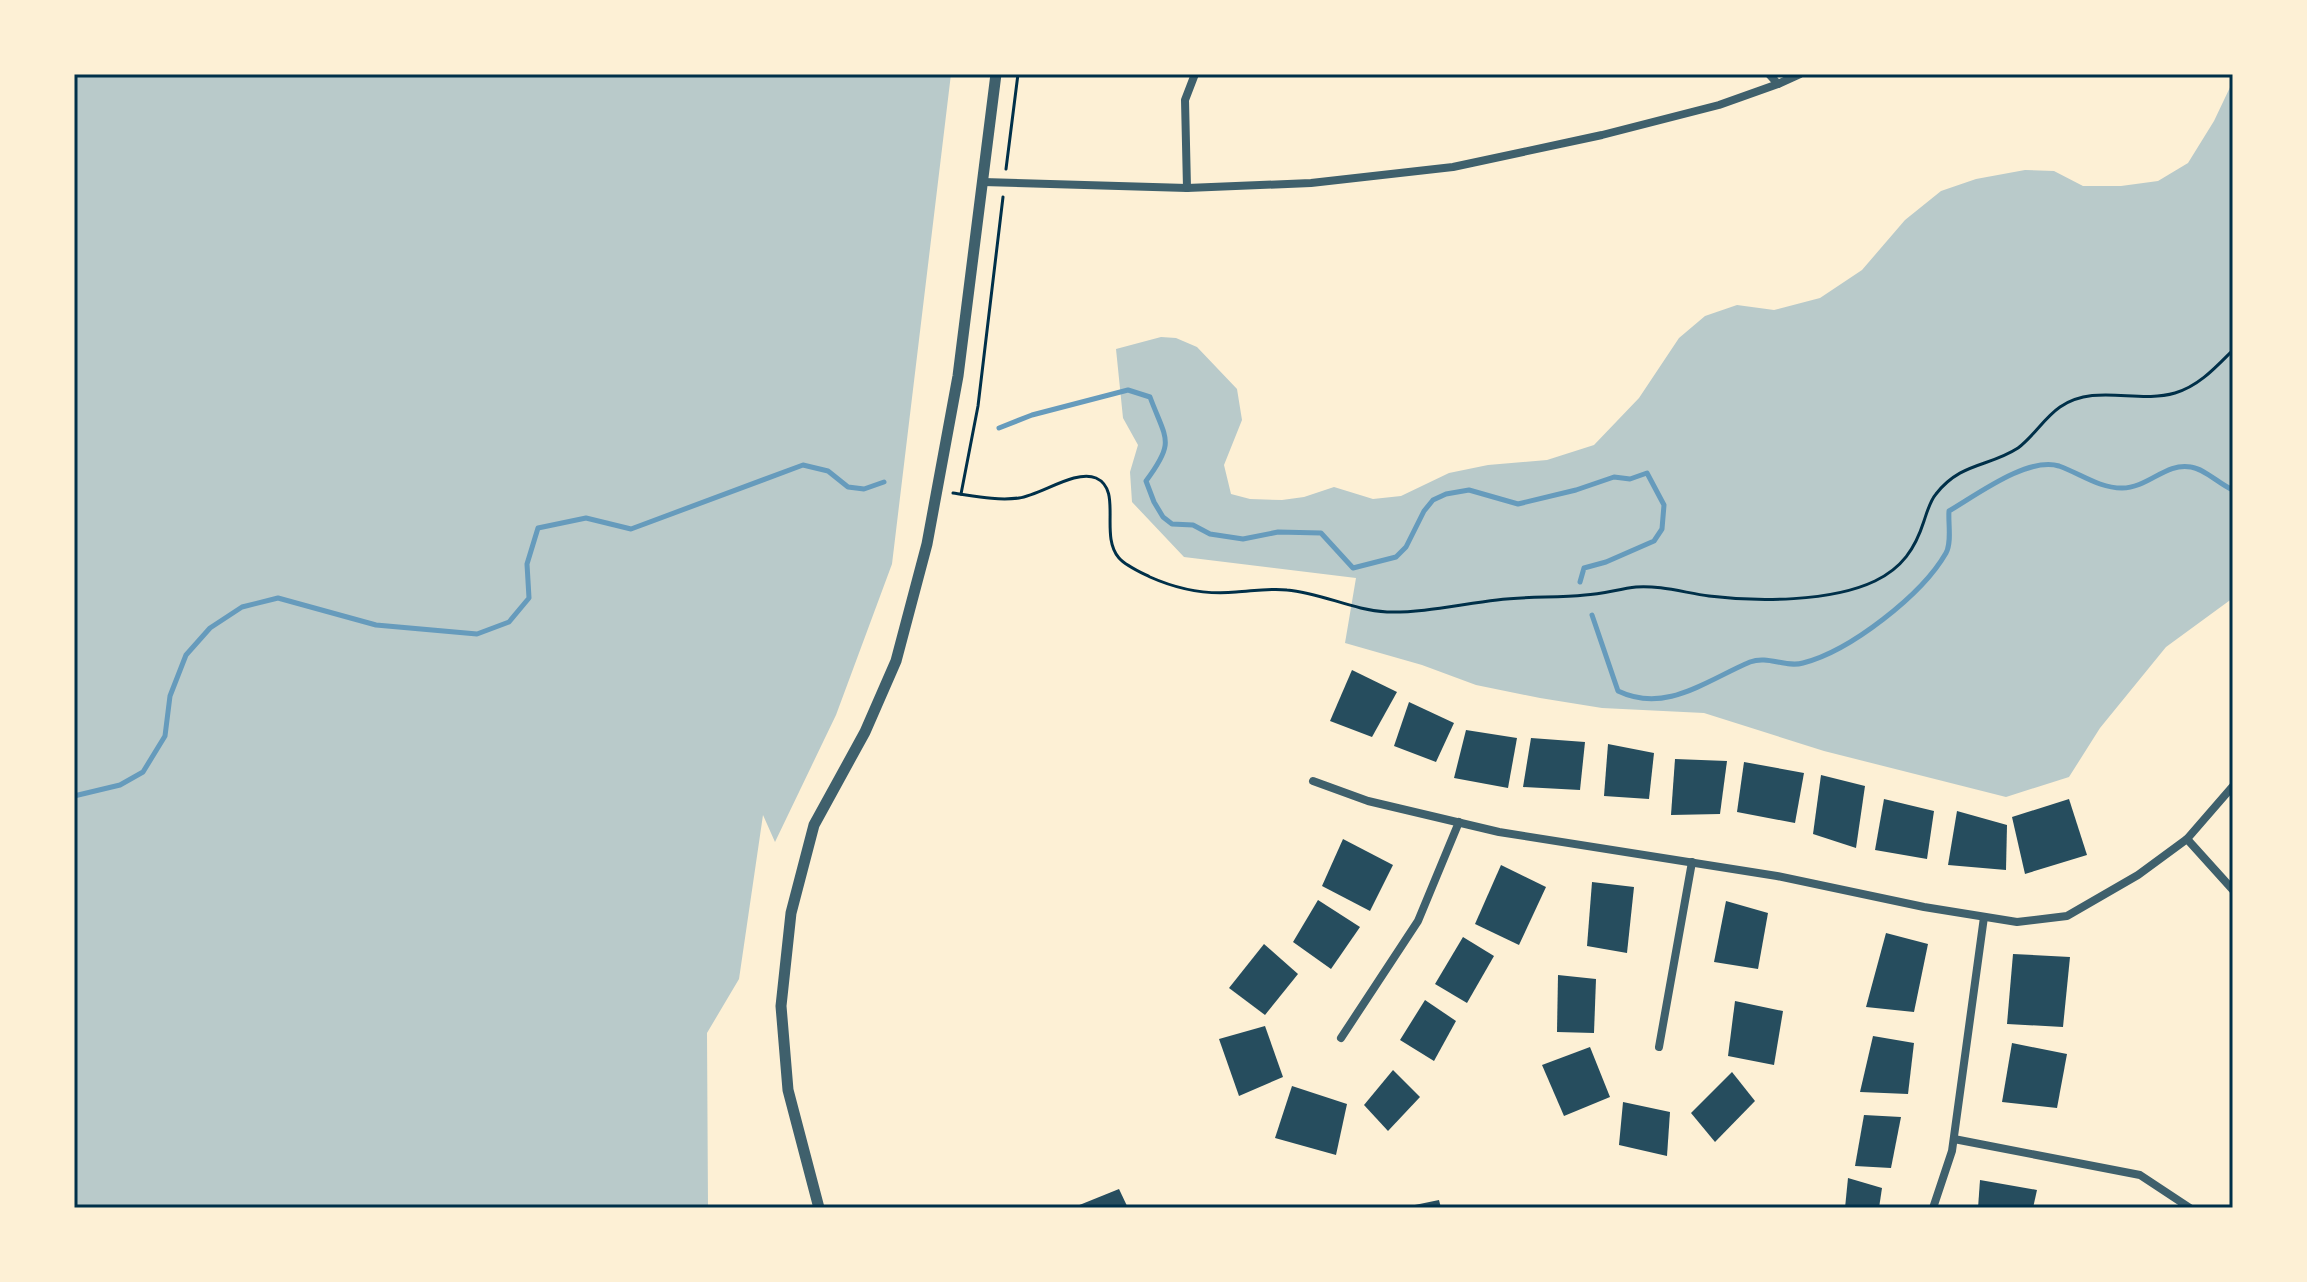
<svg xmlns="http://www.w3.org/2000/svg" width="2307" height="1282" viewBox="0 0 2307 1282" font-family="Commissioner,sans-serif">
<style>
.green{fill:#b9caca}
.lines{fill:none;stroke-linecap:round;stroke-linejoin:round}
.stream{stroke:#669bbc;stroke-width:5}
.building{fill:#264d5e}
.path{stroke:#003049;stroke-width:3}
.minor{stroke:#3f606c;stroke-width:8}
.tertiary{stroke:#3f606c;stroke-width:11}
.neatline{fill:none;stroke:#003049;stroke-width:3}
</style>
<rect width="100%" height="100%" fill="#fdf0d5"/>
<g class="green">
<path d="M74,74h877l-59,490 -56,151 -61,127 -12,-27 -24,164 -32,54 1,175h-634z"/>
<path d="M2233,81v517l-67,49 -66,81 -31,49 -63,20 -182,-46 -120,-38 -102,-5 -62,-10 -64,-13 -54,-20 -77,-22 11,-65 -172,-21 -52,-55 -2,-30 8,-27 -15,-27 -7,-69 45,-12 15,1 21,9 40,42 5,31 -18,45 7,29 19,5 32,1 22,-3 30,-10 39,12 28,-3 48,-23 39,-8 59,-5 47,-15 45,-47 40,-60 26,-22 32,-11 37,5 46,-12 42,-28 43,-50 36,-29 35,-12 49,-9 29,1 29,15h38l37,-5 30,-18 26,-42z"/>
</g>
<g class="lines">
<g class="stream">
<path d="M999,428l33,-13 96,-25 22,7c16,43 26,44 -4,84l8,21 9,15 9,7 21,1 17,9 33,5 35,-7 43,1 32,35 43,-11 10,-10 18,-36 9,-11 13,-6 23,-4 49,14 58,-14 38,-13 16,2 17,-6 17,32 -2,24 -8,12 -48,21 -22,6 -4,14"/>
<path d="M1592,615l26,76c48,23 89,-11 132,-29 18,-7 35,6 53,1 47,-12 119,-68 143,-110 6,-11 2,-30 3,-42 26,-15 79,-55 110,-45 22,8 40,22 63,22 26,0 44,-26 69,-21 14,2 28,17 42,23"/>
<path d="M74,796l46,-11 23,-13 22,-36 5,-40 16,-41 24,-27 32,-21 36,-9 98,27 101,9 32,-12 20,-24 -2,-34 11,-36 48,-10 45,11 172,-64 25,6 20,16 16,2 20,-7"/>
</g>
</g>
<g class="building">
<path d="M1352,670l45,22 -25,45 -42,-16z"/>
<path d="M1409,702l45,21 -18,39 -42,-16z"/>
<path d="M1466,730l51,8 -9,50 -54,-10z"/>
<path d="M1531,738l54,4 -5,48 -57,-3z"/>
<path d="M1608,744l46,9 -5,46 -45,-3z"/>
<path d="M1675,759l52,2 -7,53 -49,1z"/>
<path d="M1744,762l60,11 -9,50 -58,-11z"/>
<path d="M1821,775l44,11 -9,62 -43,-14z"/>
<path d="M1884,799l50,12 -7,48 -52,-9z"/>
<path d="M2069,799l18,56 -62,19 -13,-57z"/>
<path d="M1957,811l50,14 -1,45 -58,-5z"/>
<path d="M1343,839l50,26 -23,46 -48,-25z"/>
<path d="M1501,865l45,22 -27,58 -44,-21z"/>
<path d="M1592,882l42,5 -7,66 -40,-7z"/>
<path d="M1318,900l42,27 -29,42 -38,-27z"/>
<path d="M1726,901l42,12 -10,56 -44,-7z"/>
<path d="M1886,933l42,11 -14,68 -48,-5z"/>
<path d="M1463,937l31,19 -27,47 -32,-19z"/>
<path d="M1264,944l34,30 -33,41 -36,-27z"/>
<path d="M2013,954l57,3 -7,70 -56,-3z"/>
<path d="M1558,975l38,4 -2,54 -37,-1z"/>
<path d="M1425,1000l31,21 -22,40 -34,-21z"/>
<path d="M1735,1001l48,10 -9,54 -46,-9z"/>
<path d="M1265,1026l18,51 -44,19 -20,-57z"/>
<path d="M1873,1036l41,7 -6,51 -48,-2z"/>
<path d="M2012,1043l55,11 -10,54 -55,-6z"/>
<path d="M1590,1047l20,50 -46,19 -22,-51z"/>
<path d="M1393,1070l27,27 -32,34 -24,-26z"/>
<path d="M1732,1072l23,29 -40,41 -24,-29z"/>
<path d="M1292,1086l55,18 -11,51 -61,-17z"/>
<path d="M1623,1102l47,10 -3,44 -48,-11z"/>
<path d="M1864,1115l37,2 -10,51 -36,-2z"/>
<path d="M1848,1178l34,10 -3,20h-34z"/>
<path d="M1980,1180l57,10 -4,18h-55z"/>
<path d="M1119,1189l9,19h-56z"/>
<path d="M1439,1200l2,8h-36v-1z"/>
</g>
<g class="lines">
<g class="path">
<path d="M1006,169l12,-95"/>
<path d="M953,493c21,3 44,8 66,5 22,-3 57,-29 77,-20 27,12 3,57 23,80 7,8 21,14 31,19 27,12 57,18 86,15 17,-1 34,-4 51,-2 35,3 65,20 100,22 37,1 74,-8 110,-12 30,-4 59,-2 88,-5 17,-1 34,-6 51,-8 23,-2 50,6 73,9 48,6 122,6 166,-15 27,-13 40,-32 49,-60 3,-9 6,-20 12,-27 25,-32 53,-27 82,-46 16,-12 26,-30 42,-41 35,-24 77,-3 115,-14 24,-7 41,-26 58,-43"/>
<path d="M961,494l17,-88 25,-209"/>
</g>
<g class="minor">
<path d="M1769,74l9,10 22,-10"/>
<path d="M983,182l204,6 124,-5 142,-16 149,-32 117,-30 59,-21"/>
<path d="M1187,188l-2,-88 10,-26"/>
<path d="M1313,781l55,20 131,31 278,44 147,31 93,15 50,-6 71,-41 49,-36 46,-53"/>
<path d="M2187,839l46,51"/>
<path d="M1341,1038l77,-117 41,-99"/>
<path d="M1659,1047l33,-185"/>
<path d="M1954,1139l186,36 50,33"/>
<path d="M1933,1208l19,-57 32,-234"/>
</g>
<path class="tertiary" d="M819,1208l-31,-118 -7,-84 10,-93 23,-88 51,-93 31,-71 31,-117 31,-168 38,-302"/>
</g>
<rect width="2307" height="1282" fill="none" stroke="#fdf0d5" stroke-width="152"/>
<rect x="76" y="76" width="2155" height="1130" class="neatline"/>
</svg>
